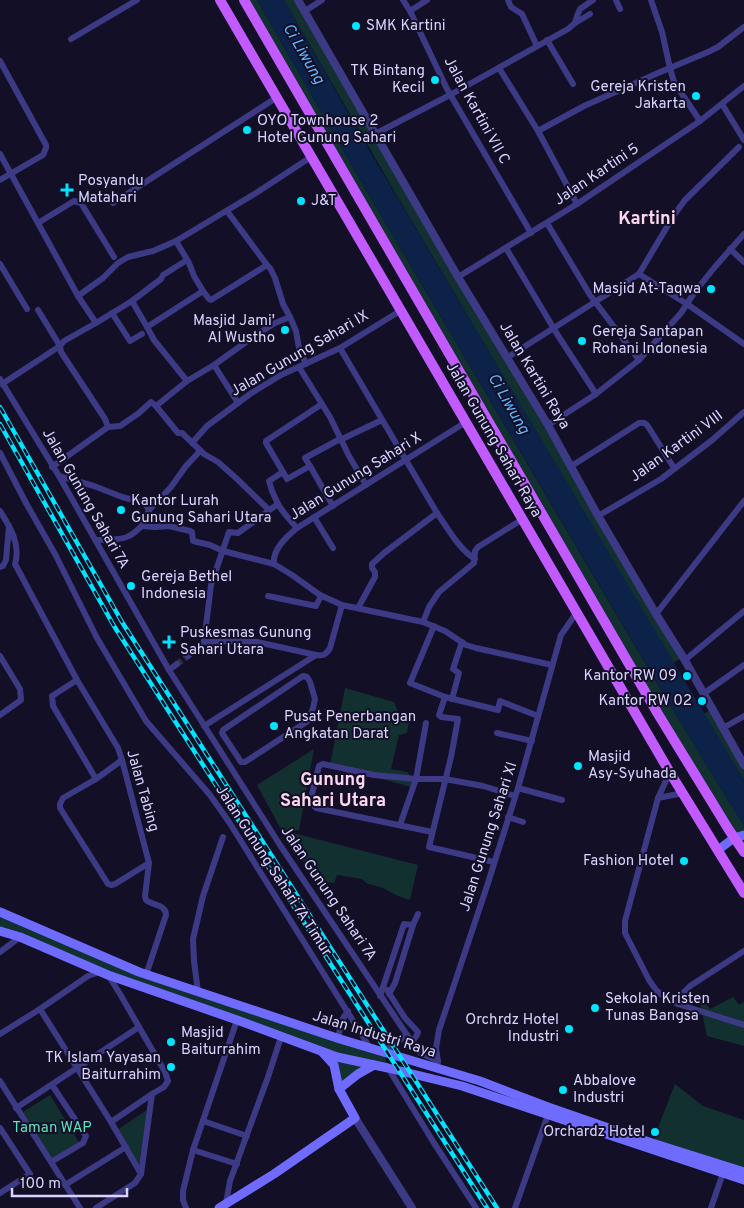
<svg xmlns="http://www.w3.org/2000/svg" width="744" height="1208" viewBox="0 0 744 1208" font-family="Overpass,sans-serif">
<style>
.green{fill:#12302f}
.water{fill:#0c2248}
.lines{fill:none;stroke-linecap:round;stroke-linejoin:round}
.minor-tunnel{stroke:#312d47;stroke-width:6;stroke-dasharray:6 3;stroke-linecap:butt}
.minor{stroke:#3d3a85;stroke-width:6}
.tertiary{stroke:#3d3a85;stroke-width:8}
.secondary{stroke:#6f6bff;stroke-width:9}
.primary{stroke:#c25bff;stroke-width:10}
.rail-casing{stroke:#00e5ff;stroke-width:4.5}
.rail{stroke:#130f26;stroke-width:2.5;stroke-dasharray:8;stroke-linecap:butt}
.poi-dot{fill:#00e5ff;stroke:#130f26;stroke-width:2}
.labels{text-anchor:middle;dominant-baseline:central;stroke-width:4;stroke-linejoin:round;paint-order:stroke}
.poi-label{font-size:15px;fill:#d9d4ff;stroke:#130f26;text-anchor:start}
.street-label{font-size:15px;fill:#d9d4ff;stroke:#130f26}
.park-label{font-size:15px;fill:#5fe0c0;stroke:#130f26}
.water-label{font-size:16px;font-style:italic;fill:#62b6ff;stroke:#130f26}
.quarter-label{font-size:18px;font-weight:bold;fill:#ffd6f0;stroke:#130f26}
</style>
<rect width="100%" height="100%" fill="#130f26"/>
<g class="green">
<path d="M244,0h13l102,178 208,353 100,169 77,126v26z"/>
<path d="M284,0h14l384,658 -9,5 -269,-455z"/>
<path d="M345,688l49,14 3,7 -2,8 14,5 -2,11 -8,2 -8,34 16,3 7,8 -3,7 -81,-22z"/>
<path d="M712,709l32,56v15l-41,-66z"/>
<path d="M314,749l-15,81 -16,3 -26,-48z"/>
<path d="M293,833l125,32 -8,35 -12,-4 -15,-8 -17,-5 -4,-4 -25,-4 -3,8 -16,-2 -29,-38z"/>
<path d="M0,912l100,43 284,98 4,15 -13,-3 -36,24 -4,-21 -14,-17 -321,-120z"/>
<path d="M733,997l6,8 5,-3v44l-37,-10 -7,-32h6l4,5z"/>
<path d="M675,1084l28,22 41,14v53l-92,-30z"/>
<path d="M50,1095l30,49 -27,16 -30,-48z"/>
<path d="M147,1110l-8,55 -22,-35z"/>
</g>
<path class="water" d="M257,0h27l88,155 372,625v46l-65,-106 -320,-542z"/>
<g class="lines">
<path class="minor-tunnel" d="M177,664l11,-8"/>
<g class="minor">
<path d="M403,0l7,11 37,78 84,144"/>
<path d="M508,0l3,7 11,7 15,32"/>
<path d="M616,0l4,9"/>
<path d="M651,0l11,32 8,36 4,14 26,39"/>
<path d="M305,11l17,-11"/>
<path d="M410,11l17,-11"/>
<path d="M575,23l15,-9"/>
<path d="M71,39l66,-39"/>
<path d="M547,40l26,44"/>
<path d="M0,61l46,84v3l-3,7 -43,25"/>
<path d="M499,68l39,63 39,73"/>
<path d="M722,104l22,36"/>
<path d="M538,131l46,-25 74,-33 50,-21 10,-5 26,-20"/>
<path d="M375,134l75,-39 118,-66 7,-6 2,-7 3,-7 13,-9"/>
<path d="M0,154l78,142 18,27 -32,18 -4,5 -58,38"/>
<path d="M113,203l163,-105"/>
<path d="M227,211l40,54"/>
<path d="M38,223l36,-22 7,2 33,54"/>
<path d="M547,223l43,72 49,65"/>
<path d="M176,241l13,22 5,13 9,15"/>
<path d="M506,248l51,86 39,60"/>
<path d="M730,249l14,13"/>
<path d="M0,264l27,45"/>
<path d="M639,274l48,30 57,40"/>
<path d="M458,277l119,-73 123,-83 44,-35"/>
<path d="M78,296l25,-18 15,-15 10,-6 25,-6 23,-10 80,-48 55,-36"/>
<path d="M132,301l29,-22 2,-4 24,-15"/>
<path d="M38,310l22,36 1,6 44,67 3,8 -56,40"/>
<path d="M112,313l18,28 12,-7"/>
<path d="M96,323l36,-22 15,26 56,-36 6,8 2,1 56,-35 3,3 5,10 8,26 7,13 6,14 3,17 7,16"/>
<path d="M147,327l7,13 33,41"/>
<path d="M340,348l97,165c11,16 22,36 38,46"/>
<path d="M508,357l131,-83 35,-59 11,-15 54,-53"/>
<path d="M299,367l31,50 19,39 17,29"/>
<path d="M0,379l59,97 110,194 111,175 135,202 5,6 18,8"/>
<path d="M238,403l-24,-38 39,-28 22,-14 15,-6"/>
<path d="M156,406l31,-25 27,-16"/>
<path d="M548,425l48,-31 43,-34 42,-47 13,-20 20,-25 30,-34"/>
<path d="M108,427l12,-1 19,-13 12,-11 5,4 22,27h4l22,21 14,8 18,16 33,32"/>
<path d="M340,440l42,-20"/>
<path d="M192,443l15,-17 43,-32 31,-19 59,-27 60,-37"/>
<path d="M0,453l26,50 29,51 42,84 49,83 64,74 19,27 141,226"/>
<path d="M310,466l23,40"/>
<path d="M570,467l69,-44c5,-1 7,0 10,5l25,40"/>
<path d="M283,472l-17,-29v-2l56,-37"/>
<path d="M59,476l35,10 28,11 19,5 5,3 3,5"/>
<path d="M278,504c5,9 12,16 19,24"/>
<path d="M0,511c10,16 21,33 15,53l62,116 41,68 4,12 27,103 -4,33 1,4c7,6 20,4 20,15l-20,60"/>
<path d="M598,516l63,-37 50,-38 33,-29"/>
<path d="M314,517l19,31"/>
<path d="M142,526l13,1 14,-1 21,5 2,1 1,9 17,4 13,6 51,13 18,11 28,20 22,10 81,17 22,9 21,14 10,3 76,17"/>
<path d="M96,540c10,-1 24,1 33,-4 5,-2 9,-7 13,-10l7,-16 22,-23 15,-21 14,-15"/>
<path d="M274,564c-2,-14 12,-27 23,-36l169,-106"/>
<path d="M0,567l3,-1 3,-6 3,-34"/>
<path d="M268,596l48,10 5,-10"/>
<path d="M358,608l17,-31v-5l-3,-4v-4l12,-11 53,-40"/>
<path d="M656,614l88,-113"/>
<path d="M423,622l6,-15 10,-15 35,-29 1,-12 3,-4 45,-28"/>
<path d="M434,626l-24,57 35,14 -6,18 2,2 17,2 -7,38 -22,90 65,15"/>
<path d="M204,642l7,-57 18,-53 9,1 40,-29 -6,-13 -3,-10 14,-9 4,7 23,-13 -5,-8 35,-19"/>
<path d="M0,656l20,33 1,11 -21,15"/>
<path d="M188,656l16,-14 32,-1 21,1 59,13c7,1 10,0 14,-7l12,-43"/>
<path d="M685,660l59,-49"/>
<path d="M169,670l8,-6"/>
<path d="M303,676l4,1 3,5 5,17 -2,9 -5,13 -63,41h-4l-19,-29 1,-3z"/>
<path d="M77,680l-25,16 1,10 43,73"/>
<path d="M703,694l41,-29"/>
<path d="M445,697l53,13 2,-9 38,15"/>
<path d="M452,699l7,-26 -6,-4 9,-27"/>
<path d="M426,723l-10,56 -42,-4 -51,-11 -4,2 -8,32v5l5,5 116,24"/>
<path d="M204,726l112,-71"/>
<path d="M723,728l21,-12"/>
<path d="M497,733l35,8"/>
<path d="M122,760l-26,19 -33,19 -3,6v4l48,76 3,1 4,-1 34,-21"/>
<path d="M670,772l-12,26 -33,123v12l24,47 7,10 8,7 14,7 66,21"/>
<path d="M518,788l44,12"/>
<path d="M658,798l25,-5"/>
<path d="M508,817l15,5"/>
<path d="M400,825l16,-46h29l38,7 32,10"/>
<path d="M0,952l20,-15"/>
<path d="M387,990l18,28 13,14 -1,3 -5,7"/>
<path d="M198,992l-4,-31 -1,-22 10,-43 20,-59"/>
<path d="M389,994l6,-11 18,-58"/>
<path d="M380,996l24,-72 9,1 5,-11"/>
<path d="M678,1004l4,-10 8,-8 54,-35"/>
<path d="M40,1009l71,113 30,52"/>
<path d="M0,1034l40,-25 48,-33 12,-4"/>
<path d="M338,1038l4,-18 6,-9"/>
<path d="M383,1052l24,-17"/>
<path d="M438,1062l-2,-14 3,-18 48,-144 31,-98 43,-153 16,-23"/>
<path d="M388,1068l46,75 42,65"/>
<path d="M0,1081l80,127"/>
<path d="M16,1108l123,-81"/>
<path d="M203,1121l44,15"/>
<path d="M111,1122l41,-28"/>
<path d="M0,1128l30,46 -30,19"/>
<path d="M193,1150l44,14"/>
<path d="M51,1162l32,-19 3,-7 -34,-51"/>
<path d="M65,1185l61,-38"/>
<path d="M226,1203l4,-22 38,-104 13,-40"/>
<path d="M96,1208l39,-25 6,-9 11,-80 12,-7 4,-6 -3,-9 -45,-78 -12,-19"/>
<path d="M186,1208l-3,-8v-9l10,-41 44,-130"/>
<path d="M515,1208l33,-93"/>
<path d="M711,1208l12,-35"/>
</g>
<g class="tertiary">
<path d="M298,0l160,277 90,148 49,89 59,100 27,43 61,108"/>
<path d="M355,1118l57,90"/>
</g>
<g class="secondary">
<path d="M718,850l16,-12 10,-3"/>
<path d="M0,912l139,60 201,67 140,42 68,26 104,36 92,29"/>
<path d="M0,931l20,6 88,38 129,45 100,37 51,11 74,18 282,94"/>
<path d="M339,1089l19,-15 16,-9"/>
<path d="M219,1208l55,-34 81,-56 -16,-29 -5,-24 -11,-12"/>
</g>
<g class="primary">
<path d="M220,0l449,771 75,122"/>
<path d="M244,0l414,714 71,116 15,22"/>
</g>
<g class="rail-casing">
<g id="rail">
<path d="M0,407l122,215 375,586"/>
<path d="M0,424l114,202 373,582"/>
</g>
</g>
<use href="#rail" class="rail"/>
</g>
<g class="poi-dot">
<circle cx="356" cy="26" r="5"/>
<circle cx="435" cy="80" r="5"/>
<circle cx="696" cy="96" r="5"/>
<circle cx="247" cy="130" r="5"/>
<path d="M64.5 182.5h5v5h5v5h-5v5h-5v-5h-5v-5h5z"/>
<circle cx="301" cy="201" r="5"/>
<circle cx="711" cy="289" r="5"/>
<circle cx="285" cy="330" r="5"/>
<circle cx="582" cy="341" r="5"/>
<circle cx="121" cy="510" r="5"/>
<circle cx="131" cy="586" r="5"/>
<path d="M166.5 634.5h5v5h5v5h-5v5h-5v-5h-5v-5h5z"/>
<circle cx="687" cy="676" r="5"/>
<circle cx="702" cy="701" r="5"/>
<circle cx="274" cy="726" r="5"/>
<circle cx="578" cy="766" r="5"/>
<circle cx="684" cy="861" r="5"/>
<circle cx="595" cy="1008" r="5"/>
<circle cx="569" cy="1029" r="5"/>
<circle cx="171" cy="1042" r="5"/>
<circle cx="171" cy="1067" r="5"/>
<circle cx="563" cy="1090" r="5"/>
<circle cx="655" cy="1132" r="5"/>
</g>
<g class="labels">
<g class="poi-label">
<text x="366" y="26">SMK Kartini</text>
<text x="425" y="71" text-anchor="end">TK Bintang<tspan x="425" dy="17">Kecil</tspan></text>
<text x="686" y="87" text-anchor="end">Gereja Kristen<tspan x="686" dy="17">Jakarta</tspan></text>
<text x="257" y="121">OYO Townhouse 2<tspan x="257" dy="17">Hotel Gunung Sahari</tspan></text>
<text x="78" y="181">Posyandu<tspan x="78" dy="17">Matahari</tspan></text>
<text x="311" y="201">J&amp;T</text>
<text x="701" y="289" text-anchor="end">Masjid At-Taqwa</text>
<text x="275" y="321" text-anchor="end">Masjid Jami'<tspan x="275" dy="17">Al Wustho</tspan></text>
<text x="592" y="332">Gereja Santapan<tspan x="592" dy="17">Rohani Indonesia</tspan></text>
<text x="131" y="501">Kantor Lurah<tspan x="131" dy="17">Gunung Sahari Utara</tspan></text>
<text x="141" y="577">Gereja Bethel<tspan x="141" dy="17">Indonesia</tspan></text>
<text x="180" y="633">Puskesmas Gunung<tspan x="180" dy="17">Sahari Utara</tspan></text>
<text x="677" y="676" text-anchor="end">Kantor RW 09</text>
<text x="692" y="701" text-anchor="end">Kantor RW 02</text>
<text x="284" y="717">Pusat Penerbangan<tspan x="284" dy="17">Angkatan Darat</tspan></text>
<text x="588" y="757">Masjid<tspan x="588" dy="17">Asy-Syuhada</tspan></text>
<text x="674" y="861" text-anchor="end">Fashion Hotel</text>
<text x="605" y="999">Sekolah Kristen<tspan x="605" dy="17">Tunas Bangsa</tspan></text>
<text x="559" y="1020" text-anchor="end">Orchrdz Hotel<tspan x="559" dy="17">Industri</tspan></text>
<text x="181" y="1033">Masjid<tspan x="181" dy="17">Baiturrahim</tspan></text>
<text x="161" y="1058" text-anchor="end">TK Islam Yayasan<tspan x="161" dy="17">Baiturrahim</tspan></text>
<text x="573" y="1081">Abbalove<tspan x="573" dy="17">Industri</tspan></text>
<text x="645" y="1132" text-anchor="end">Orchardz Hotel</text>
</g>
<g class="street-label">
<text transform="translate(476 111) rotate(61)">Jalan Kartini VII C</text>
<text transform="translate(597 175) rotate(-34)">Jalan Kartini 5</text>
<text transform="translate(300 354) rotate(-30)">Jalan Gunung Sahari IX</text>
<text transform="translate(534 376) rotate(59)">Jalan Kartini Raya</text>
<text transform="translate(493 440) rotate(60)">Jalan Gunung Sahari Raya</text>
<text transform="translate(677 447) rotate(-36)">Jalan Kartini VIII</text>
<text transform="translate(356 477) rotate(-32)">Jalan Gunung Sahari X</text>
<text transform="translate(85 499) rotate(60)">Jalan Gunung Sahari 7A</text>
<text transform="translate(142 791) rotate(74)">Jalan Tabing</text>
<text transform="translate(489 837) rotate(-72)">Jalan Gunung Sahari XI</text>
<text transform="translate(273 871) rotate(57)">Jalan Gunung Sahari 7A Timur</text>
<text transform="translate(328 894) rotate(56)">Jalan Gunung Sahari 7A</text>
<text transform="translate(374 1035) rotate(17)">Jalan Industri Raya</text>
</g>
<g class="park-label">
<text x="52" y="1128">Taman WAP</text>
</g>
<g class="water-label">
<text transform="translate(303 54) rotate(60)">Ci Liwung</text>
<text transform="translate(508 404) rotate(60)">Ci Liwung</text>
</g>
<g class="quarter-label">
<text x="647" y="219">Kartini</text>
<text x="333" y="780">Gunung<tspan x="333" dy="21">Sahari Utara</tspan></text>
</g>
</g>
<path d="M12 1188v8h115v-8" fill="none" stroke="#d9d4ff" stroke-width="2.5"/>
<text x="20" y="1188" font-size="15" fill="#d9d4ff" stroke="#130f26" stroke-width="4" paint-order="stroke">100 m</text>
</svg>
